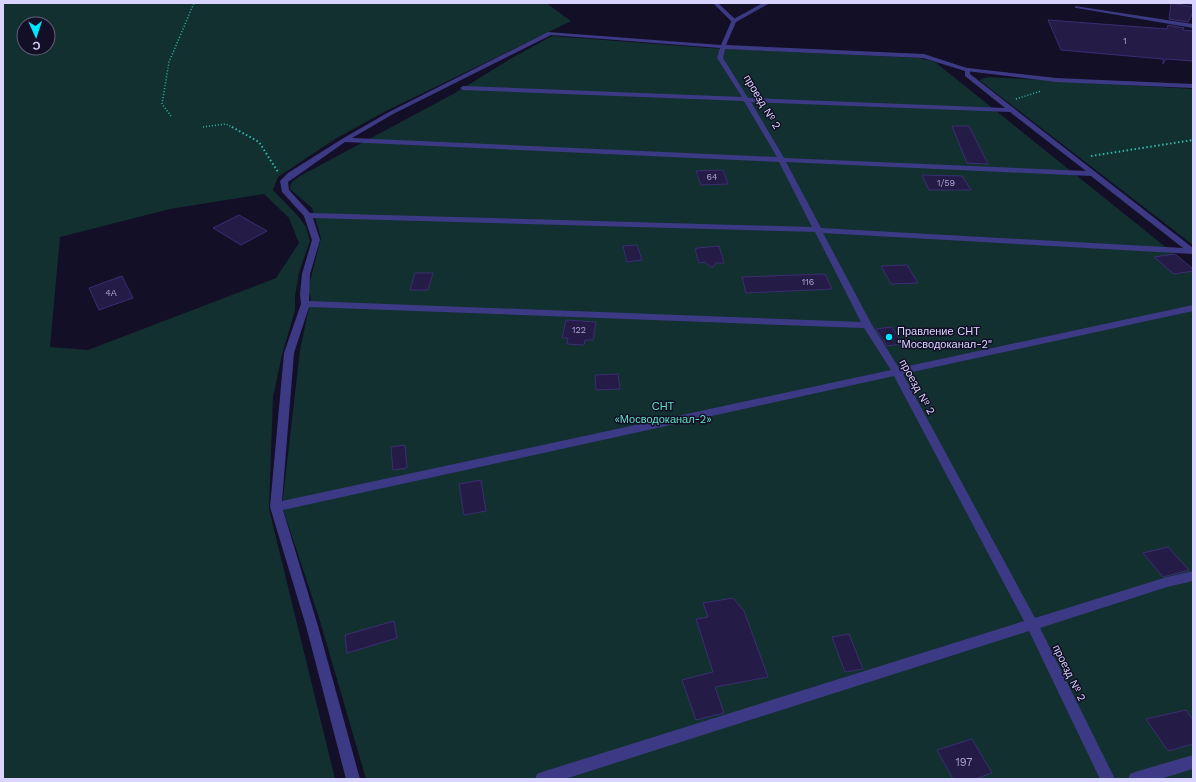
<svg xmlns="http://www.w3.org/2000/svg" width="1196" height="782" viewBox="0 0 1196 782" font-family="'Work Sans',sans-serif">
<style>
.green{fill:#12302f;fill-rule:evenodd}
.building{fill:#241b47;stroke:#3b2d73}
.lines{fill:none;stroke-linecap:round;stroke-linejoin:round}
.path-far1{stroke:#2fb8b0;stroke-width:1.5;stroke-dasharray:1 2;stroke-linecap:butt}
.path{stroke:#2fb8b0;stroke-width:2;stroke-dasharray:1.5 2.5;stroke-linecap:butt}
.service{fill:#3d3a85;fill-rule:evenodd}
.minor{fill:#3d3a85;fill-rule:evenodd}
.poi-dot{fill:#00e5ff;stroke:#130f26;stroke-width:1.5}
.labels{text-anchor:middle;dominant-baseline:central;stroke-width:3;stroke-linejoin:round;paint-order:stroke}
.number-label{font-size:9px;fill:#aca6d1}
.street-label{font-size:11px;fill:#d9d4ff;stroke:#130f26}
.poi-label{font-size:11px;fill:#d9d4ff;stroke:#130f26;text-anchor:start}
.park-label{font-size:11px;fill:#5fe0c0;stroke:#130f26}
.near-number-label{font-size:11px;fill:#aca6d1}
</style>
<rect width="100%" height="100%" fill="#130f26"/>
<g class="green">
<path d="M3,3h543l25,18 -185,90 -51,28 -57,38 -5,13 25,26 8,11 4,14 -11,31 -4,24v14l-13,45 -9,42 -4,112 66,270h-332zM24,24h24v24h-24zM264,194l25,24 10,25 -23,35 -188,72 -38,-3 10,-110 110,-28z"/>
<path d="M552,36l157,12 211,10 15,4 258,207v510h-827l-46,-158 -38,-115 18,-156 11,-52 -3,-9 13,-51 -9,-30 -22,-19 1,-6 9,-7 155,-83 57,-35z"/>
<path d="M989,77l204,12v156l-214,-165z"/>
</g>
<g class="building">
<path d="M1171,3l22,4v6l-5,9 -19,-3z"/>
<path d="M1048,20l119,9 1,-4 16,3 -2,2 11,1v30l-27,-2 -3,5v-5l-102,-9z"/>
<path d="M952,126h17l19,38 -21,-1z"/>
<path d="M723,170l5,14 -27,1 -5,-14z"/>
<path d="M922,175l40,1 9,14h-42z"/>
<path d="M239,215l28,16 -26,14 -28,-17z"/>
<path d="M637,245l5,15 -15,2 -4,-16z"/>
<path d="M719,246l5,17h-8l-4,5 -7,-6 -6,1 -4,-14h2v-1z"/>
<path d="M1175,254l18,15v2l-19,3 -20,-17z"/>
<path d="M907,265l11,18 -27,1 -10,-18z"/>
<path d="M415,273h18l-5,17h-18z"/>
<path d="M825,274l7,15 -86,4 -4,-16z"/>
<path d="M122,276l11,22 -34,12 -10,-22z"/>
<path d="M566,320l30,2 -3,18h-8l-1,5 -17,-1 1,-6h-6z"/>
<path d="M892,327l10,17 -15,2 -11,-17z"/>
<path d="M618,374l2,15 -24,1 -1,-15z"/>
<path d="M405,445l2,23 -14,2 -2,-23z"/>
<path d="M481,480l5,31 -22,4 -5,-31z"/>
<path d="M1168,547l21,23 -26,7 -20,-24z"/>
<path d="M733,598l11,13 24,66 -53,10 9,26 -28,7 -14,-40 31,-8 -17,-53 12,-2 -5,-14z"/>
<path d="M394,621l3,17 -50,15 -2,-18z"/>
<path d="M849,634l14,35 -18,3 -13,-35z"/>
<path d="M1186,710l7,10v24l-25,7 -22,-32z"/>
<path d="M972,739l20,34 -17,6h-22l-16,-29z"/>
</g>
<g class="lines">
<g class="path-far1">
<path d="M1016,99l25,-8"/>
<path d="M171,116l-9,-12 7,-42 25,-59"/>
<path d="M203,127l23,-3 8,4"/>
</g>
<g class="path">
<path d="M232,127l27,15 19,30"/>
<path d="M1091,156l102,-16"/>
</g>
<g class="service">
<path d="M713,3h5l18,17v2h-4z"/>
<path d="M1187,3h6v2l-6,-1z"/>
<path d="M1075,6l118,18v4l-116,-20h-2z"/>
<path d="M968,68l88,10 137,6v4l-137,-6 -90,-11 -1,-1z"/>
</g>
<g class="minor">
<path d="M763,3h7l-34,19 -10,23 198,9 46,15v5l223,174v6l-370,-21 49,92 27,43 294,-63v6l-290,63 132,244 132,-41 26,-6v10l-26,6 -127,41 75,151h-15l-71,-148 -464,148h-30l2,-5 5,-2 482,-151 -130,-245 -611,134 35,116 42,153h-14l-40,-153 -36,-119 14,-154 17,-49 -1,-10 2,-20 10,-34 -8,-24 -22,-24 -2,-11 8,-8 54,-34 47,-27 159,-80 173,13 11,-25zM551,35l169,13 -3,10 25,39 -279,-11 -3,2 3,2 281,11 33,56 -425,-19 41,-24zM725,49l198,9 42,13v5l40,32 -257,-10 -25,-40zM751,102l259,10 76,59 -302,-13zM345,142l434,20 33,65 -502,-14 -21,-23 -1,-8zM786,162l305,14 92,72 -362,-20zM313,218l502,14 46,90 -552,-21 1,-27 10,-34zM309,307l555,21 27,42 -609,131 12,-148z"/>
<path d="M1193,755v14l-33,10h-32l2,-5 5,-2z"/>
</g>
</g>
<circle class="poi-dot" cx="889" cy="337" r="4"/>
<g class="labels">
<g class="number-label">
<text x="1125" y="41">1</text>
<text x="712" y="177">64</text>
<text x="946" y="183">1/59</text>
<text x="808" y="282">116</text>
<text x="111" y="293">4А</text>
<text x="579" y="330">122</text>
</g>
<g class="street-label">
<text transform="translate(762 102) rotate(59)">проезд № 2</text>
<text transform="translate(917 387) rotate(61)">проезд № 2</text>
<text transform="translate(1069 673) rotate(64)">проезд № 2</text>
</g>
<g class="poi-label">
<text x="897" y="331">Правление СНТ<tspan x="897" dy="13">"Мосводоканал-2"</tspan></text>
</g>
<g class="park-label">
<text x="663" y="406">СНТ<tspan x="663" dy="13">«Мосводоканал-2»</tspan></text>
</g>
<g class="near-number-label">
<text x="964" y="762">197</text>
</g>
</g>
<rect width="1196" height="782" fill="none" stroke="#d9d4ff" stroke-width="8"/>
<g transform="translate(36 36) rotate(177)"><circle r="19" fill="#130f26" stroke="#625e7d"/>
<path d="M0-3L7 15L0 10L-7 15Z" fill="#00e5ff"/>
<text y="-6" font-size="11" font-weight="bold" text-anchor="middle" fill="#d9d4ff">С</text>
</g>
</svg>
